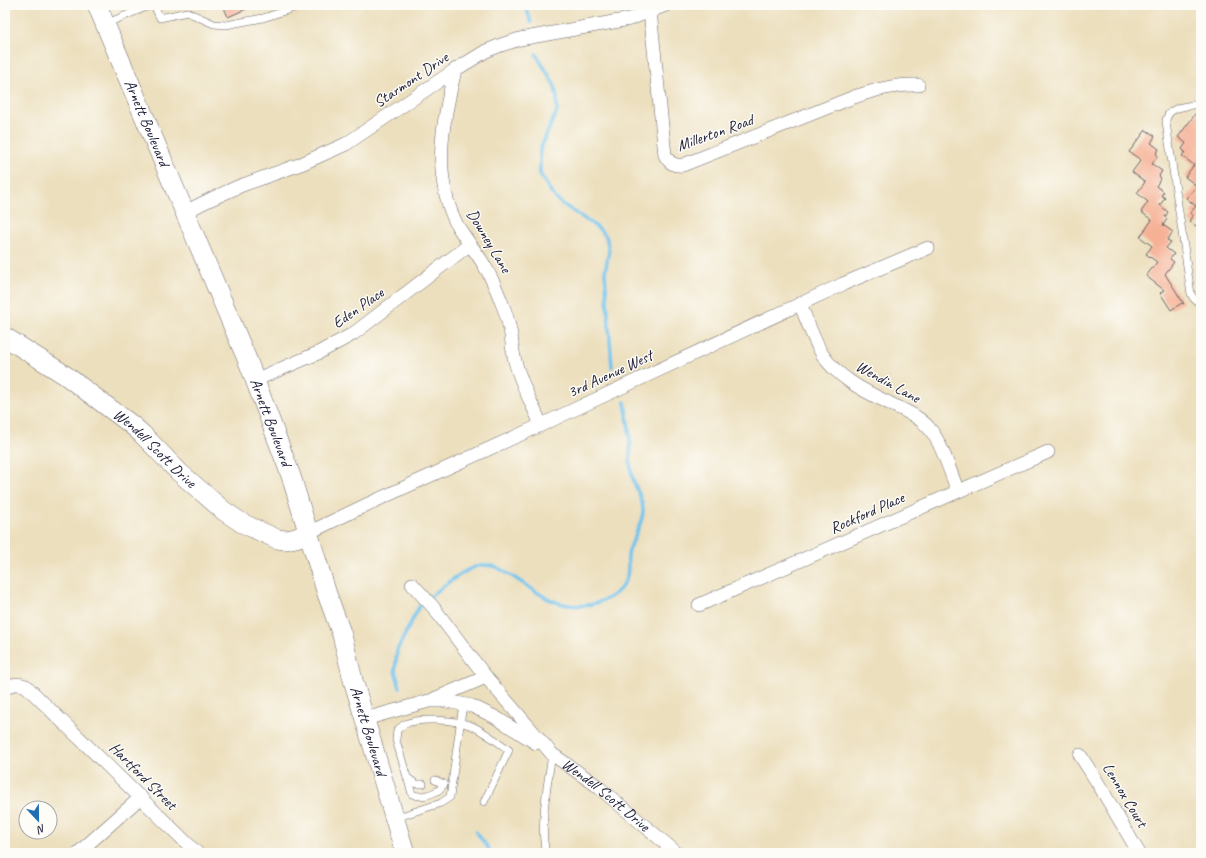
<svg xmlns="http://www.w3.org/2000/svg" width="1206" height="858" viewBox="0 0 1206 858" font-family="Caveat,sans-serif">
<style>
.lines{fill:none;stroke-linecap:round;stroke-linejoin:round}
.stream{stroke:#71c3ed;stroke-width:3.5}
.building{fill:#f6b094}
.lane-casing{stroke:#696468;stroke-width:8}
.street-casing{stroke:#696468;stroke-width:14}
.secondary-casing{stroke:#696468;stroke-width:20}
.lane{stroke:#fff;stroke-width:7}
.street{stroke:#fff;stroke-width:13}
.secondary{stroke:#fff;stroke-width:19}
.labels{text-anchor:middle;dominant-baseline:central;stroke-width:3;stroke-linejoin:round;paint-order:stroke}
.street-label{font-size:16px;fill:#22223b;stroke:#fdfcf7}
</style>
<rect width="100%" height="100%" fill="#fdfcf7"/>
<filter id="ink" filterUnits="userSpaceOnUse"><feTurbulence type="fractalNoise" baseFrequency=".025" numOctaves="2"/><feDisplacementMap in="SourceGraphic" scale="8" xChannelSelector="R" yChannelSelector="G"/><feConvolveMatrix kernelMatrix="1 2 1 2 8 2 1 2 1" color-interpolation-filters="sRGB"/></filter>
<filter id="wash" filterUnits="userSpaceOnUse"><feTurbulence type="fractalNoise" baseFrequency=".012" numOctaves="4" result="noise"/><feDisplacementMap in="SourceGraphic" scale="16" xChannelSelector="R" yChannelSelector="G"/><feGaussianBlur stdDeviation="0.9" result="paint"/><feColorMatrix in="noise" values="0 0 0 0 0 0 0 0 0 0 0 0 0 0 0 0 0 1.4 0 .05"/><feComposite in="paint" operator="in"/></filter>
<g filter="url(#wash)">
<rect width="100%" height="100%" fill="#ecdfbd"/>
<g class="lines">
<g class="stream">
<path d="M525,5l6,17"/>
<path d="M536,54l18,30 3,12v15l-17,38v25l11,18 7,9 40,27 8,8 3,15 -4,21 7,95"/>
<path d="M429,598c12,-10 40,-34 56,-33 11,0 19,6 28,12 17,10 35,26 56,28 22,3 51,-6 58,-29 2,-7 0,-15 1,-21 3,-14 14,-30 15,-43 1,-14 -9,-24 -11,-37 -3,-11 -1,-20 -2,-31 0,-14 -3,-28 -5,-42"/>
<path d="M400,687l-5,-16 2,-21 22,-43 5,-5"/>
<path d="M476,832l16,21"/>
</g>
</g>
<g id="blocks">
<g class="building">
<path d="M223,5h32l-27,12z"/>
<path d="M1199,109h2v112h-1l-4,5 -7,-5 4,-6 -3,-2 6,-7 -10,-8 11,-12 -12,-9 9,-12 -12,-9 3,-4 -3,-3 4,-6 -8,-6z"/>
<path d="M1146,130l9,6 -4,7 8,6 -3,5 2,2 -6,8 10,7 -3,5 2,2 -5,8 8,6 -3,3 4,3 -5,7 8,7 -3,5 2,2 -4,6 10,7 -6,8 4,2 -5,6 8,6 -4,5 4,3 -9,12 19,30 -2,-1 -11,7 -11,-17 4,-3 -18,-14 11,-14 -11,-8 6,-8 -12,-9 12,-17 -11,-8 7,-10 -11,-9 8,-11 -13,-10 9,-12 -12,-8z"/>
</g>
</g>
</g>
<g filter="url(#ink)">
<use href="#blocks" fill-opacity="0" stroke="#696468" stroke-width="1"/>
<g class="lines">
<g class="lane-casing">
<g id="lane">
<path d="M154,5l6,13 27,-6 27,12 12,1 37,-7 40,-13"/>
<path d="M105,24l46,-19"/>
<path d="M1201,104c-12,2 -35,2 -35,18l25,172 3,5 7,5"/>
<path d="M408,778l8,6h7"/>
<path d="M435,780l9,4"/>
<path d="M444,784c-2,2 -4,6 -7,7 -6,4 -18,7 -25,3l-16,-54 1,-10c3,-2 5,-4 8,-6 15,-7 52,-4 67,2 13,6 26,16 37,24l-25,52"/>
<path d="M395,818l46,-15 9,-6 13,-93"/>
<path d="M434,853h1"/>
<path d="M546,853c-7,-27 2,-71 6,-99"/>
</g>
</g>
<g class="street-casing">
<g id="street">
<path d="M650,11l15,144c4,8 9,11 18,10l171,-68c21,-7 42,-13 64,-12"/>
<path d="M455,70c-12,52 -24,104 2,155 8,14 19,26 27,40 7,11 12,23 17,36 4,9 7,19 9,29 2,9 2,18 4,27 5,24 18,46 27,68"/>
<path d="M185,212l26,-13 29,-13 61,-22 45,-20 109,-74 31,-19 15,-6 19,-6 110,-20 36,-14"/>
<path d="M800,304c7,16 13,35 22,50 14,22 40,36 63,47 15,8 32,13 44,27 13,15 21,44 29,63"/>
<path d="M255,380l63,-27 35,-19 116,-89"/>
<path d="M308,533l58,-28 175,-80 302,-141 85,-36"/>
<path id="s1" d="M412,584l21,23 53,70 66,77 44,31 81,68"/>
<path d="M699,605l349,-153"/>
<path d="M5,689c7,-6 13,-6 21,-3l171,167"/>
<path d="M434,699l52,-22"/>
<path d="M365,719l64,-18h17l26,5 23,11 41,26"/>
<path d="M1080,755l19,30 40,68"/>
<path d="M78,853l63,-56"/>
</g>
</g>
<g class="secondary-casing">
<g id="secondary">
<path id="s2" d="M97,5l152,359 42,112 36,118 15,41 11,45 52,173"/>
<path id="s3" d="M5,337l60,38 67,50 10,9 37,38 45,39 18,12 35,16 9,1 10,-2 12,-5"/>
</g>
</g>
<use href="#lane" class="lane"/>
<use href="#street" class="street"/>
<use href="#secondary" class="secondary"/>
</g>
</g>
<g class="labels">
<g class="street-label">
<text transform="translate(411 80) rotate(-34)">Starmont Drive</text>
<text stroke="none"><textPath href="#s2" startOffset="128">Arnett Boulevard</textPath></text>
<text transform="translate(715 133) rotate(-20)">Millerton Road</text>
<text transform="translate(489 241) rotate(59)">Downey Lane</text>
<text transform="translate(358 308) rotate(-35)">Eden Place</text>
<text transform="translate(610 374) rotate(-25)">3rd Avenue West</text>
<text transform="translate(888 382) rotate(29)">Wendin Lane</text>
<text stroke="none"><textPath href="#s2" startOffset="452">Arnett Boulevard</textPath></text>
<text stroke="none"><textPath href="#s3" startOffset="187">Wendell Scott Drive</textPath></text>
<text transform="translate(867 513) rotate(-24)">Rockford Place</text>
<text stroke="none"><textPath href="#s2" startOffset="776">Arnett Boulevard</textPath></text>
<text transform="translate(143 776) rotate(45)">Hartford Street</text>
<text stroke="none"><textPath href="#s1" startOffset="288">Wendell Scott Drive</textPath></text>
<text transform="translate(1125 795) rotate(59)">Lennox Court</text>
</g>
</g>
<rect width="1206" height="858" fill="none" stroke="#fdfcf7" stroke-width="20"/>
<g transform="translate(38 820) rotate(158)"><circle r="19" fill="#fdfcf7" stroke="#a5a5ac"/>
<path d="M0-3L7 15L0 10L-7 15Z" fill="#1f6fb2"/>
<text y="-6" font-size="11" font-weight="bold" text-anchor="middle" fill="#22223b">N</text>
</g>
</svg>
